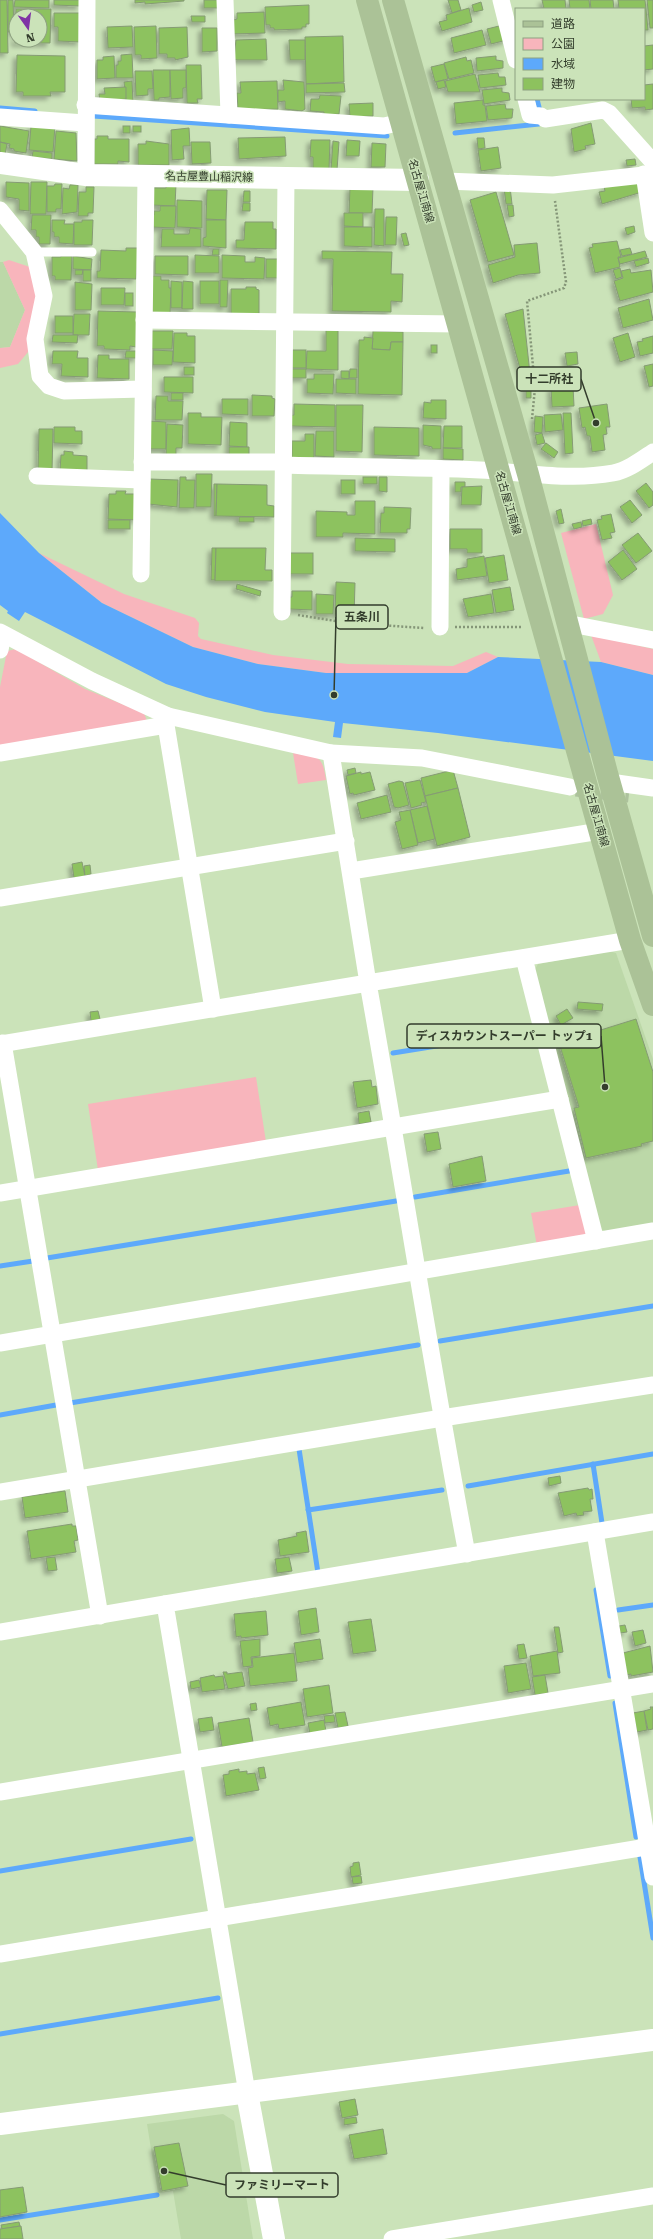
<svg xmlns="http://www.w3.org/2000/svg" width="653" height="2239" viewBox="0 0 653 2239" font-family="'Roboto Serif','Noto Sans JP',serif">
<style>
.built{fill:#bcd8a8}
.green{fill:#f8b5bc}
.water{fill:#5da9fb}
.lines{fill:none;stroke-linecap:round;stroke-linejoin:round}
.stream{stroke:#5da9fb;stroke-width:5}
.building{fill:#8dc25e;stroke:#859b74;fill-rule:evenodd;filter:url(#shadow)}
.minor-tunnel{stroke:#adc29d;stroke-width:17;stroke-dasharray:17 8;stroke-linecap:butt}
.path{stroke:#859678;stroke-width:2.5;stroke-dasharray:2 2;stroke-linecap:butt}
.service{stroke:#fff;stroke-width:9}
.minor{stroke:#fff;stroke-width:17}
.tertiary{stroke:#fff;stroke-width:22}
.secondary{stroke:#fff;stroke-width:22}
.primary{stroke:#abc297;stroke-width:22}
.labels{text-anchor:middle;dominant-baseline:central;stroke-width:3;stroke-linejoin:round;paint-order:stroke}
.street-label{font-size:11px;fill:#333d2c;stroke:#cbe3b9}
.leader{fill:none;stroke:#333d2c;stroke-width:1.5}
.callout-dot{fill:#333d2c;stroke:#cbe3b9;stroke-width:1.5}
.callout{fill:#cbe3b9;stroke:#333d2c;stroke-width:1.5}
.callout-label{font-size:12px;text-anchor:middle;font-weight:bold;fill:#333d2c}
</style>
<defs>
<filter id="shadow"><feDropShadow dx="-3.5" dy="3.5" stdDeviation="2" flood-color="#0004"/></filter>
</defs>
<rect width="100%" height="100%" fill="#cbe3b9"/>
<g class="built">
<path d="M0,262h3l22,48 -15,37 -10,1z"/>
<path d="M609,951l7,2 37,106v165l-47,8 -7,-4 -65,-257 4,-7z"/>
<path d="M223,2114l11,7 19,118h-72l-8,-48 -15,2 -11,-69z"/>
</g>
<g class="green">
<path d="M9,260l21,7 7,24 -9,61 -10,12 -18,4v-20l10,-1 15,-37 -22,-48z"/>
<path d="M596,524l17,71 -10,19 -19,5 -23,-86z"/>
<path d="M39,553l85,41 71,24 4,5 -1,13 3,3 72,16 75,9 105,2 33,-14 12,5 -31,16h-141l-68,-9 -65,-17 -91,-44z"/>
<path d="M591,635l62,14v26l-52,-13z"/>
<path d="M16,649l69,40 59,24 3,8 -147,24v-58l7,-36z"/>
<path d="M293,753c25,5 29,0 33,27l-28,4z"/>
<path d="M256,1077l10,65 -168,28 -10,-66z"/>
<path d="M580,1205l7,30 -50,11 -6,-33z"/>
</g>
<path class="water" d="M0,513l39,40 63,50 91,44 65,17 68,9h141l31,-16 103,5 52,13v86l-215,-28 -95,-10 -2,15 -8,-1 2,-15 -70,-10 -59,-15 -40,-13 -141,-72 -6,9 -12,-8 1,-2 -8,-6z"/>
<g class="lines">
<g class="stream">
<path d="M537,99l3,12"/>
<path d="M0,108l35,3"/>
<path d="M93,116l294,20"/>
<path d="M455,133l84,-9"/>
<path d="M393,1053l137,-22"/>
<path d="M415,1197l154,-26"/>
<path d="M47,1258l349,-57"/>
<path d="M0,1266l33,-5"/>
<path d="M440,1341l213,-35"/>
<path d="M70,1403l348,-58"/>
<path d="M0,1415l56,-10"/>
<path d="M299,1449l19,124"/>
<path d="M593,1464l9,59"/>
<path d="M468,1486l185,-32"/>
<path d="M308,1510l134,-20"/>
<path d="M596,1590l14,86"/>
<path d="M618,1610l35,-5"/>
<path d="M615,1703l21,134"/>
<path d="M640,1857l13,81"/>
<path d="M0,1871l191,-32"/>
<path d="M0,2034l218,-36"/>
<path d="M0,2220l157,-25"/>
</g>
</g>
<g class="building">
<path d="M0,0h7l1,53h-8z"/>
<path d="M8,0h5l1,32h-6z"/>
<path d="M15,0h34v8l-35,-1z"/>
<path d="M54,0h26v6l-26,-1z"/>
<path d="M135,0h49v1l-39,3v-2l-10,1z"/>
<path d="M204,0h14l1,8h-15z"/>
<path d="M448,0h10l3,10 -9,3z"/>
<path d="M542,0h23l1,9h-22z"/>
<path d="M569,0h20l1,9h-20z"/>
<path d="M590,0h23l1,9h-23z"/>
<path d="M618,0h27l3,30h-4v-21h-25z"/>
<path d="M647,0h6v28h-3z"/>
<path d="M481,2l2,8 -9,2 -2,-7z"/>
<path d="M309,5v19h-3v3h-4v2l-28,1v-2h-4v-3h-4l-1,-18z"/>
<path d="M469,8l3,14 -30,9 -3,-9 8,-2 -1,-5z"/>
<path d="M16,9h35l-1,34h-35zM16,16h24v24h-24z"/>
<path d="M264,12l1,21 -32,1v-14l4,-1v-6z"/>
<path d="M54,13h26v29l-22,-1v-14h-4z"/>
<path d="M191,16h14v6h-13z"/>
<path d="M503,25l4,15 -16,4 -4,-15z"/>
<path d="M132,26l1,21 -25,1 -1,-21z"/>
<path d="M156,26l1,32 -16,1v-4h-6l-1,-28z"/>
<path d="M187,27l1,30 -13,3v-2h-8v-4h-8v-26z"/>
<path d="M202,28h15v23l-15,1z"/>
<path d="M482,30l4,15 -32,8 -3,-15z"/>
<path d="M343,36l1,46 -38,2 -1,-47z"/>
<path d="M266,39l1,21h-30l-3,-1 2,-19z"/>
<path d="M289,40h16v20h-15z"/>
<path d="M653,45v24l-9,1v-24z"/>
<path d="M132,54l1,24h-17v-13h2v-4h3v-6z"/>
<path d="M17,55l48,1v36h-15l1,4h-28v-4h-7z"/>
<path d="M114,56l1,22 -18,1v-19h6v-3z"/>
<path d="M496,56v4l7,1v7l-26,3 -1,-13z"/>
<path d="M466,57l1,4 4,-1 3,13 -25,6 -5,-16z"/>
<path d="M444,64l4,15 -13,3 -4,-15z"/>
<path d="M186,65h15l1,34h-5l1,4h-11z"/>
<path d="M153,70h17v27l-11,1v2h-5z"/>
<path d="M170,70h16v18h-3v10l-12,1z"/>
<path d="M135,71h17l1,18h-5v6l-12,1z"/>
<path d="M498,73l1,4h6l1,8 -26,3 -2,-13z"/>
<path d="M475,74l5,18h-32l-3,-11z"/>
<path d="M283,80l21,2 1,27 -3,2 -17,-2v-8l-7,1v-12h6z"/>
<path d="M444,80l2,7 -8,2 -2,-7z"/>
<path d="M132,81l1,21h-7l-2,-20z"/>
<path d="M277,81l1,28 -40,1 -1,-17h4l-1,-11z"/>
<path d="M344,83l1,9 -39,1v-9z"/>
<path d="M653,84v25l-8,1v-3l-13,1 -1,-9h13v-14z"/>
<path d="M126,87v12l-26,3 -1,-8h6l-1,-6z"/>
<path d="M502,88v4l7,1 1,7 -26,4 -2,-14z"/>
<path d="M320,95l21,1 -2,18 -15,1v-3l-14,-1 1,-12h8z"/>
<path d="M483,100v5h2l2,16 -31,3 -2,-21z"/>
<path d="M373,103v13l-23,1 -1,-13z"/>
<path d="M505,104l1,5h7l-1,9 -24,2 -2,-14z"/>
<path d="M591,123l4,21 -10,2 1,3 -12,3 -3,-23z"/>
<path d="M0,126l29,5 -3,22 -12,-2v-2l-5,-1 1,-4 -10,-2z"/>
<path d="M31,126h24l-2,26 -24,-2z"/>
<rect x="123" y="126" width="7" height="7"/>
<rect x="133" y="126" width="8" height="6"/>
<path d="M189,128l1,18h-7l1,13 -12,1 -1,-30z"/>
<path d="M56,131l20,2 1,28 -23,-2z"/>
<path d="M97,136h11v3h21v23l-11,-1v3h-24v-25h3z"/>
<path d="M285,137l1,19 -47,3 -1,-21z"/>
<path d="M477,138h7l1,10 -7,1z"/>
<path d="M311,140h19l-1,29 -16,-1v-11h-3z"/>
<path d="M347,140l13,1 -1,15h-13z"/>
<path d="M146,141l23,3v21h-31v-21h8z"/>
<path d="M333,141l6,1 -2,28h-6z"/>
<path d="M0,142l7,2 -2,11h-5z"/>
<path d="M191,142h19l1,21 -19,1z"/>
<path d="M372,143l14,1 -1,23h-14z"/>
<path d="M498,147l3,21 -20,3 -3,-21z"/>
<path d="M33,151l19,2v6l-20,-2z"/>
<path d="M635,159l1,6 -9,1 -1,-6z"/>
<path d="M638,180l4,12 -40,12 -3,-12 6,-1 -1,-4z"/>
<path d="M6,182l23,1v28l-10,-1v-11l-13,-2z"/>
<path d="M31,182h16l-1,32h-16z"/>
<path d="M55,184h7l-1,25h-5v3h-9v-26h7z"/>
<path d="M166,184h10l-1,22 -24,-1 3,-17h12z"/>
<path d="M70,185h8l-1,27 -15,2 1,-26 6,1z"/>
<path d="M86,187h8l-1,26h-5v3h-10l1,-24h7z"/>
<path d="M350,187h23l-1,26h-23z"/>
<path d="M510,187l2,17h-6l-2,-16z"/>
<path d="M207,190h20l-1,30 -20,-1z"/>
<path d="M244,191h6v11h-7z"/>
<path d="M496,192l18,63 -26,7 -18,-62z"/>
<path d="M177,200l25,1v27l-25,-1z"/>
<path d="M243,203h7v8h-8z"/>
<path d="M507,205h6l1,11 -5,1z"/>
<path d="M160,206h16l-1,22 -24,-1v-12h3v-4h6z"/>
<path d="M375,209h9v37l-10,-1z"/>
<path d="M344,213h19v14l-19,-1z"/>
<path d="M32,215h19l-1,29h-11v-7h-3v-7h-5z"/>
<path d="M386,217h11l-1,28h-11z"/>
<path d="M52,220h13l-1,4h10l-1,20 -14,-1v-6h-5v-5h-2z"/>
<path d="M82,220h11l-1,25h-18v-23h8z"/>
<path d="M206,220h20v28l-23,-2v-8l3,-1z"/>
<path d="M245,222h28v7h3v20l-40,-1v-8h8z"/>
<path d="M634,226l1,6 -8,3 -2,-7z"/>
<path d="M344,227h28v20l-28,-1z"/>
<path d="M190,228l11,1v18h-40l1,-18h12v5h15z"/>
<path d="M406,233l3,12 -5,1 -3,-12z"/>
<path d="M617,241l4,16h-3l2,10 -25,6 -6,-25 4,-1 -1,-3z"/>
<path d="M537,243l3,30 -22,2 -25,8 -5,-18 27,-8 -1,-12z"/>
<path d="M126,248h13l-3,31 -39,-1v-7h3l1,-21 25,1z"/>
<path d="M630,248l2,6 -10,2 -2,-6z"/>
<path d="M213,249h6v6h-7z"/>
<path d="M322,251l70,1 -1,22h12l-1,28 -11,-1v11l-59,-1 1,-52h-11z"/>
<path d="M645,251l2,6 -27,7 -2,-6z"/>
<path d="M195,255l24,1v17h-24z"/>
<path d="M222,255l23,1v6h10v-5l10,1 -1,21 -42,-1z"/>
<path d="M61,256h11l-1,24h-16v-4h-3v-19h9z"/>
<path d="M73,256l19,3 -1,11 -18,-1z"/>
<path d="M155,256h33v19l-33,-1z"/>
<path d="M648,258l1,5 -13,4 -2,-6z"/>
<rect x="266" y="259" width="14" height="19"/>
<path d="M620,268l2,9 -6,2 -3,-9z"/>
<path d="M630,269l1,4 20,-3 2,22 -33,9 -6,-20 9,-3 -2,-7z"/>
<path d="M75,270h8l-1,5h-7z"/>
<rect x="83" y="270" width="8" height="11"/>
<path d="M152,276h9v4h8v8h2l-1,27 -18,-3z"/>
<path d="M220,280h8l-1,27h-7z"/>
<path d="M171,281l11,1v26h-11z"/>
<path d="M183,281l10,1v27h-11z"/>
<rect x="200" y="281" width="19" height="23"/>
<path d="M75,282l17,2 -1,26h-16z"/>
<path d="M246,287h10v2l3,1v25l-28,-1v-25h15z"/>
<path d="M101,288h24l-1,17h-23z"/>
<rect x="125" y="293" width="8" height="13"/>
<path d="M649,299l4,21 -30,8 -5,-20z"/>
<path d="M523,309l7,65 -8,2 -17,-62z"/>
<path d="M98,311l39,1 -1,35 -6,-1v4l-26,-1v-3h-7z"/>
<path d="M74,314h16l-1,21h-16z"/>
<rect x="55" y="316" width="18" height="17"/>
<path d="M326,330h12v40l-32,-1 1,-18h19z"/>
<path d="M152,331h21l-1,18h-21z"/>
<path d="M373,331l30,1v10h-12l-1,8 -18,-1z"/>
<path d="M174,333h13v3h8v27l-22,-1z"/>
<path d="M628,333l7,24 -15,5 -7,-24z"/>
<path d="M53,335h25l-1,8 -25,-1z"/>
<path d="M653,336v17l-13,3 -3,-14 6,-1 -1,-2z"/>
<path d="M364,337l9,1 -1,11 18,1 1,-8h12l-1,53 -44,-1 1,-54h5z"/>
<rect x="431" y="345" width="6" height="8"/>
<path d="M153,350l20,1 -1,14h-19z"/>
<rect x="292" y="350" width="14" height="18"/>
<path d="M53,351h25l-1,7h11v19l-27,-1 1,-12h-10z"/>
<path d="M126,351h12l-1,7h-12z"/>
<path d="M577,352l1,12 -11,2 -2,-13z"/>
<path d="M98,355h11v4h20v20l-32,-1z"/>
<path d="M653,364v22l-4,1 -5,-21z"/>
<rect x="184" y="367" width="10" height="8"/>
<rect x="289" y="369" width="17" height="9"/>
<path d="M350,369h7v9h-8z"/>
<path d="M341,371h8v8l-8,-1z"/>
<path d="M314,374h20l-1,20 -26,-1v-14h7z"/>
<path d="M164,377h29v16l-29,-1z"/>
<path d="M531,377v21h-5v-20z"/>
<path d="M336,379h20v15l-20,-1z"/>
<path d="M556,384h10l1,3 6,-1 1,20 -22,1 -1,-19 5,-1z"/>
<rect x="171" y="393" width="12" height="7"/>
<path d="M252,395l20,1v2l3,1 -1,17h-22z"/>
<path d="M156,396h12v5h15l-1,19h-27z"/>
<path d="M222,399h26v16l-26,-1z"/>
<path d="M431,400h15v19l-23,-1 1,-16 7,1z"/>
<path d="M294,404l41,1v22l-45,-1v-11h4z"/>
<path d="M607,404l3,23h-4l1,7 -4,1 2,15 -13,2 -2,-16h-3l-2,-9 -3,1 -3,-20z"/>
<path d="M336,405h27l-1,47 -26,-1z"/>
<path d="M188,413h13v4h21l-1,28 -33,-1z"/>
<path d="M563,413h8l2,40 -8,1z"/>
<path d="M561,414l2,16 -18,2 -1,-17z"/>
<path d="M535,416l8,1 -1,16 -8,-1z"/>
<path d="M149,421l17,1v27h-17z"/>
<path d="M230,422l17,1v24l-18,-1z"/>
<path d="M167,424l16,1 -1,23h-6v8l-10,-1z"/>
<path d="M423,425l18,1v23h-9v-2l-9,-2z"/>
<path d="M444,426h18v22h-19z"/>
<path d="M54,427h21v4h7v13l-28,-1z"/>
<path d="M374,427l45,1v28l-45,-1z"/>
<path d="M39,429h14l-1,43 -14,-1z"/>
<path d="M316,431h18v26l-19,-1z"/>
<path d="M542,433l3,10 -8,2 -2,-10z"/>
<path d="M305,434h9v25l-22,-1v-17h13z"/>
<path d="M546,443l12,9 -4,6 -13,-9z"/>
<path d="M229,447h20v13l-20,-1z"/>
<path d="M443,448l20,1v11l-20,-1z"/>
<path d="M64,451l9,1v3l14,1v15l-27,-1 1,-15h3z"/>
<path d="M196,474h16l-1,33h-15z"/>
<path d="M180,477h6v3h9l-1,28h-15z"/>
<rect x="363" y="477" width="14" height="7"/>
<path d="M379,477h8v15l-8,-1z"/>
<path d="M149,479l29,1 -1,27 -29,-3z"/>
<rect x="341" y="480" width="14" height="14"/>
<path d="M455,482h10v5h-4v5h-6z"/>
<path d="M646,483l7,9v13l-4,3 -13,-17z"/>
<path d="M214,484h3l-1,32h-2z"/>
<path d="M217,484l50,1v20l7,1v11l-58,-1z"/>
<path d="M482,486l-1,19h-20l1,-18z"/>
<path d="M116,491h10l-1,3h12l-1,26 -28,-1 1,-25h7z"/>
<path d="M630,500l12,15 -10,8 -12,-16z"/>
<path d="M355,501h20v33l-32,-1v4h-27v-26l31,1v3h8z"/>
<path d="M384,507l27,1 -1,21h-3v4h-27l1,-20h3z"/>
<path d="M561,509l3,14 -5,1 -3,-13z"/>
<path d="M611,514l4,18 -5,1 2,5 -10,2 -5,-20 5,-1 -1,-3z"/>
<rect x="239" y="517" width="15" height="5"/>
<path d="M591,519l1,5 -9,2 -1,-5z"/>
<rect x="108" y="520" width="22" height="9"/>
<path d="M581,522l1,5 -8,2 -2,-5z"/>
<path d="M450,529h32v24h-15v-4h-17z"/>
<path d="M638,533l14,18 -16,12 -14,-18z"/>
<path d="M355,538l40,1v13l-40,-1z"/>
<path d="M212,548h4l-1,32h-4z"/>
<path d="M216,548h50l-1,22h7v11h-57z"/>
<path d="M623,550l14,19 -15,11 -14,-18z"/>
<rect x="289" y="553" width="24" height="21"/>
<path d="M504,555l4,25 -19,3 -4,-25z"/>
<path d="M484,556l3,20 -30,4 -1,-11 11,-2v-8z"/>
<path d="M336,582l19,1 -1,34 -19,-3z"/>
<path d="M237,584l24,7 -1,5 -24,-7z"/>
<path d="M510,587l4,23 -18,3 -4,-23z"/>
<path d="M292,591h20v19l-23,-1v-12h3z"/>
<path d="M316,594l18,1 -1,19h-17z"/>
<path d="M491,594l3,19 -26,4 -5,-18z"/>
<path d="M355,768l1,5 -8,2 -1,-5z"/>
<path d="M453,770l5,18 -33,8 -4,-18z"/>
<path d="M361,772v2l9,-2 5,18 -21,5 -1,-2 -3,1 -4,-18z"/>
<path d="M420,780l6,22 -5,1 1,2 -11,3 -6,-25z"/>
<path d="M399,781l4,1 6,23 -11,3 -4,-1 -6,-23z"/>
<path d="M458,788l12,49 -33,9 -12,-50z"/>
<path d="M387,795l4,17 -30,7 -4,-16z"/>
<path d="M427,806l8,33 -17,4 -8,-33z"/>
<path d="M410,810l8,35 -16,4 -7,-27 6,-2 -2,-8z"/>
<path d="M82,862l3,14 -11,2 -2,-14z"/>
<path d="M90,865l1,9 -6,2 -1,-10z"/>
<path d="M578,1002l25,2 -1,7 -25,-2z"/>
<path d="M567,1009l6,9 -12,7 -5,-9z"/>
<path d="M98,1011l2,8 -9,2 -1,-9z"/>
<path d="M636,1019l17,53v69l-12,3 1,2 -56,12 -12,-50 5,-1 -20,-64z"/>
<path d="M371,1080l1,7 4,-1 2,18 -21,4 -4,-26z"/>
<path d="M369,1111l2,11 -12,2 -1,-11z"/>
<path d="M438,1132l3,17 -14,3 -3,-18z"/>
<path d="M482,1156l4,25 -33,6 -4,-23z"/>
<path d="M560,1476l1,7 -12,3 -1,-8z"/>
<path d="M588,1488l1,2 3,-1 1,10h-3l2,12 -9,1 1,3 -7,1 -1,-3 -12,3 -6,-23z"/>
<path d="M65,1491l3,21 -43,6 -3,-21z"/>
<path d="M72,1524v2h4l2,14 -4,1 2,11 -45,7 -4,-28z"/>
<path d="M306,1531l3,21 -29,4 -2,-16 19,-4 -1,-3z"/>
<path d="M55,1557l2,13 -9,1 -2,-13z"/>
<path d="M289,1557l3,14 -15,2 -2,-14z"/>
<path d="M316,1608l3,24 -18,3 -3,-24z"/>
<path d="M266,1611l2,24 -27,3v-2l-5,1 -2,-23z"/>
<path d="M371,1619l5,32 -23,3 -5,-32z"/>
<path d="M625,1625l2,7 -7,1 -1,-7z"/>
<path d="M554,1627h5l4,25 -5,1z"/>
<path d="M643,1630l3,13 -11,3 -3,-14z"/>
<path d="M260,1639v17l-9,1 1,9 -9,1 -3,-26z"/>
<path d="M320,1639l3,20 -26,4 -3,-20z"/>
<path d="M524,1644l3,14 -8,1 -2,-14z"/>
<path d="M650,1646l3,26 -22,4v-2l-4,1 -4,-22z"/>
<path d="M557,1651l3,22 -27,3 -3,-20z"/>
<path d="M294,1653l3,28 -47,5 -2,-18 5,-1 -1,-9z"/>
<path d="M526,1663l5,26 -23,4 -4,-27z"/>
<path d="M223,1672h4v2l15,-2 3,14 -17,3z"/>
<path d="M214,1675l1,2 8,-1 2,13 -23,3 -2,-14z"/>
<path d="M545,1675l3,18 -13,2 -3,-18z"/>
<path d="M199,1680l2,7 -10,2 -1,-7z"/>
<path d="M329,1685l4,28 -26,4 -4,-28z"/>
<path d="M301,1702l4,23 -26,4 -1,-5 -8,2 -3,-18z"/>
<path d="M256,1703l1,7 -6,1 -1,-7z"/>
<path d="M650,1707h3v22l-5,1 -4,-19 7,-2z"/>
<path d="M644,1711l3,19 -10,2 -4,-19z"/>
<path d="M345,1712l3,14 -10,2 -3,-15z"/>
<path d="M334,1715l1,7 -10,1 -1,-7z"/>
<path d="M212,1717l2,13 -14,2 -2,-13z"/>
<path d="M249,1718l4,24 -31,5 -4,-24z"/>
<path d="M324,1720l2,11 -16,3 -2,-11z"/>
<path d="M264,1767l2,11 -6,1 -2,-11z"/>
<path d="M239,1769v3l8,-1v3l8,-1 4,17 -33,6 -3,-21 6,-1v-3z"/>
<path d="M359,1862l2,13 -10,2 -1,-10 3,-1v-3z"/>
<path d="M361,1876l1,7 -9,1 -1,-7z"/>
<path d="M355,2099l3,16 -16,3 -3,-16z"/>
<path d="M356,2117l1,6 -13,2v-6z"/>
<path d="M383,2129l4,25 -33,5 -5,-24z"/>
<path d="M179,2143l9,43 -26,5 -8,-44z"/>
<path d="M23,2187l4,25 -27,5v-27z"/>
<path d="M19,2222l1,4 -18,3 -1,-4z"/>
<path d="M21,2226l2,13h-23v-10z"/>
</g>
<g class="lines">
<path class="minor-tunnel" d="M576,788l53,6"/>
<g class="path">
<path d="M532,419l3,-31 -8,-87 37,-13 2,-6 -11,-81"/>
<path d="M298,615l50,8 76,5"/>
<path d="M455,627h67"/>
</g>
<path class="service" d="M34,252h58"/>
<g class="minor">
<path d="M225,0l4,115"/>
<path d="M501,0l15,60"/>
<path d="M526,99l4,16 11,1 4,3 58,-9 6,3 44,49"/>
<path d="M85,105l299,21 18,-4"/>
<path d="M0,117l85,6"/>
<path d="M644,174l9,59"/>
<path d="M86,175l1,-175"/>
<path d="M445,181l108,4 100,-11"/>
<path d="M0,210l34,42 10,44 -9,43 5,37 9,10 15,5 79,-2"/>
<path d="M144,320l315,4"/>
<path d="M142,462h142"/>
<path d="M284,465c65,2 131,2 196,5 44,2 89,11 133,3 15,-3 28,-13 40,-21"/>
<path d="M37,476l105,4"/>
<path d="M141,574l5,-398"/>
<path d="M282,612l4,-434"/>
<path d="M566,623l87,17"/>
<path d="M440,627l1,-158"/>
<path d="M0,632l92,49 76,35 -2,9 47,284"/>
<path d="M0,650l3,-16"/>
<path d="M0,753l166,-28"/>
<path d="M331,753l91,5 148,29"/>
<path d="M610,782l43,6"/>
<path d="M351,871l249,-40"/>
<path d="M0,898l346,-57"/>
<path d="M524,958l72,283"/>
<path d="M3,1043l97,573"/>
<path d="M0,1044l368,-61 -37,-230 -163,-37"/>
<path d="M0,1193l560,-94"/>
<path d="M0,1343l653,-112"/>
<path d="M0,1492l442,-74 211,-33"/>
<path d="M595,1532l58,345"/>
<path d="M467,1554c-36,-190 -65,-381 -99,-571l262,-43"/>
<path d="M0,1632l165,-28"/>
<path d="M0,1792l653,-108"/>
<path d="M0,1954l653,-108"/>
<path d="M247,2093l-82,-489 488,-82"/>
<path d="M392,2239l261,-43"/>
</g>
<g class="tertiary">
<path d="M247,2093l27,146"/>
<path d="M0,2124l653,-84"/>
</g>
<path class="secondary" d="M0,163l86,12 332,5"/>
<g class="primary">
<path d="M367,0l263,940 23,65"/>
<path d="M393,0l135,474 79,299 46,163"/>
</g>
</g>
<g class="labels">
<g class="street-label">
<text transform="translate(209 177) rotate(1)">名古屋豊山稲沢線</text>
<text transform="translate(421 191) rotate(74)">名古屋江南線</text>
<text transform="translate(508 503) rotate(74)">名古屋江南線</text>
<text transform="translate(596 815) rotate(74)">名古屋江南線</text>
</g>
</g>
<path class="leader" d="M596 423L581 379M334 695L336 617M605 1087L601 1036M164 2171L226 2185"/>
<g class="callout-dot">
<circle cx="596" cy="423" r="4"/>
<circle cx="334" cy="695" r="4"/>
<circle cx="605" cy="1087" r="4"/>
<circle cx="164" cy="2171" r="4"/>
</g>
<g class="callout">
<rect x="517" y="367" width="64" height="24" rx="4"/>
<rect x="336" y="605" width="52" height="24" rx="4"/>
<rect x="407" y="1024" width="194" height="24" rx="4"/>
<rect x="226" y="2173" width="112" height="24" rx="4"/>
</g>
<g class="callout-label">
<text x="549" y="383">十二所社</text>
<text x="362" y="621">五条川</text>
<text x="504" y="1040">ディスカウントスーパー トップ1</text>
<text x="282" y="2189">ファミリーマート</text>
</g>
<rect x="515" y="8" width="130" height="92" fill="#cbe3b9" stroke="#8ea181"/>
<rect x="523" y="21" width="20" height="6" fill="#abc297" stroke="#8ea181"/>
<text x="551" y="28" font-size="12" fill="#333d2c">道路</text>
<rect x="523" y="38" width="20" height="12" fill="#f8b5bc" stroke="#8ea181"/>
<text x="551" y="48" font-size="12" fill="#333d2c">公園</text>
<rect x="523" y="58" width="20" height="12" fill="#5da9fb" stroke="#8ea181"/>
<text x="551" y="68" font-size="12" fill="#333d2c">水域</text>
<rect x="523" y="78" width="20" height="12" fill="#8dc25e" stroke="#8ea181"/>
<text x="551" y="88" font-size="12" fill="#333d2c">建物</text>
<g transform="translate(28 28) rotate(166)"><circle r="19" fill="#cbe3b9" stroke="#8ea181"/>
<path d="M0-3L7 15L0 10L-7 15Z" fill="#7f33a5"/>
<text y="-6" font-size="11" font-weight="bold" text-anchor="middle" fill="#333d2c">N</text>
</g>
</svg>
